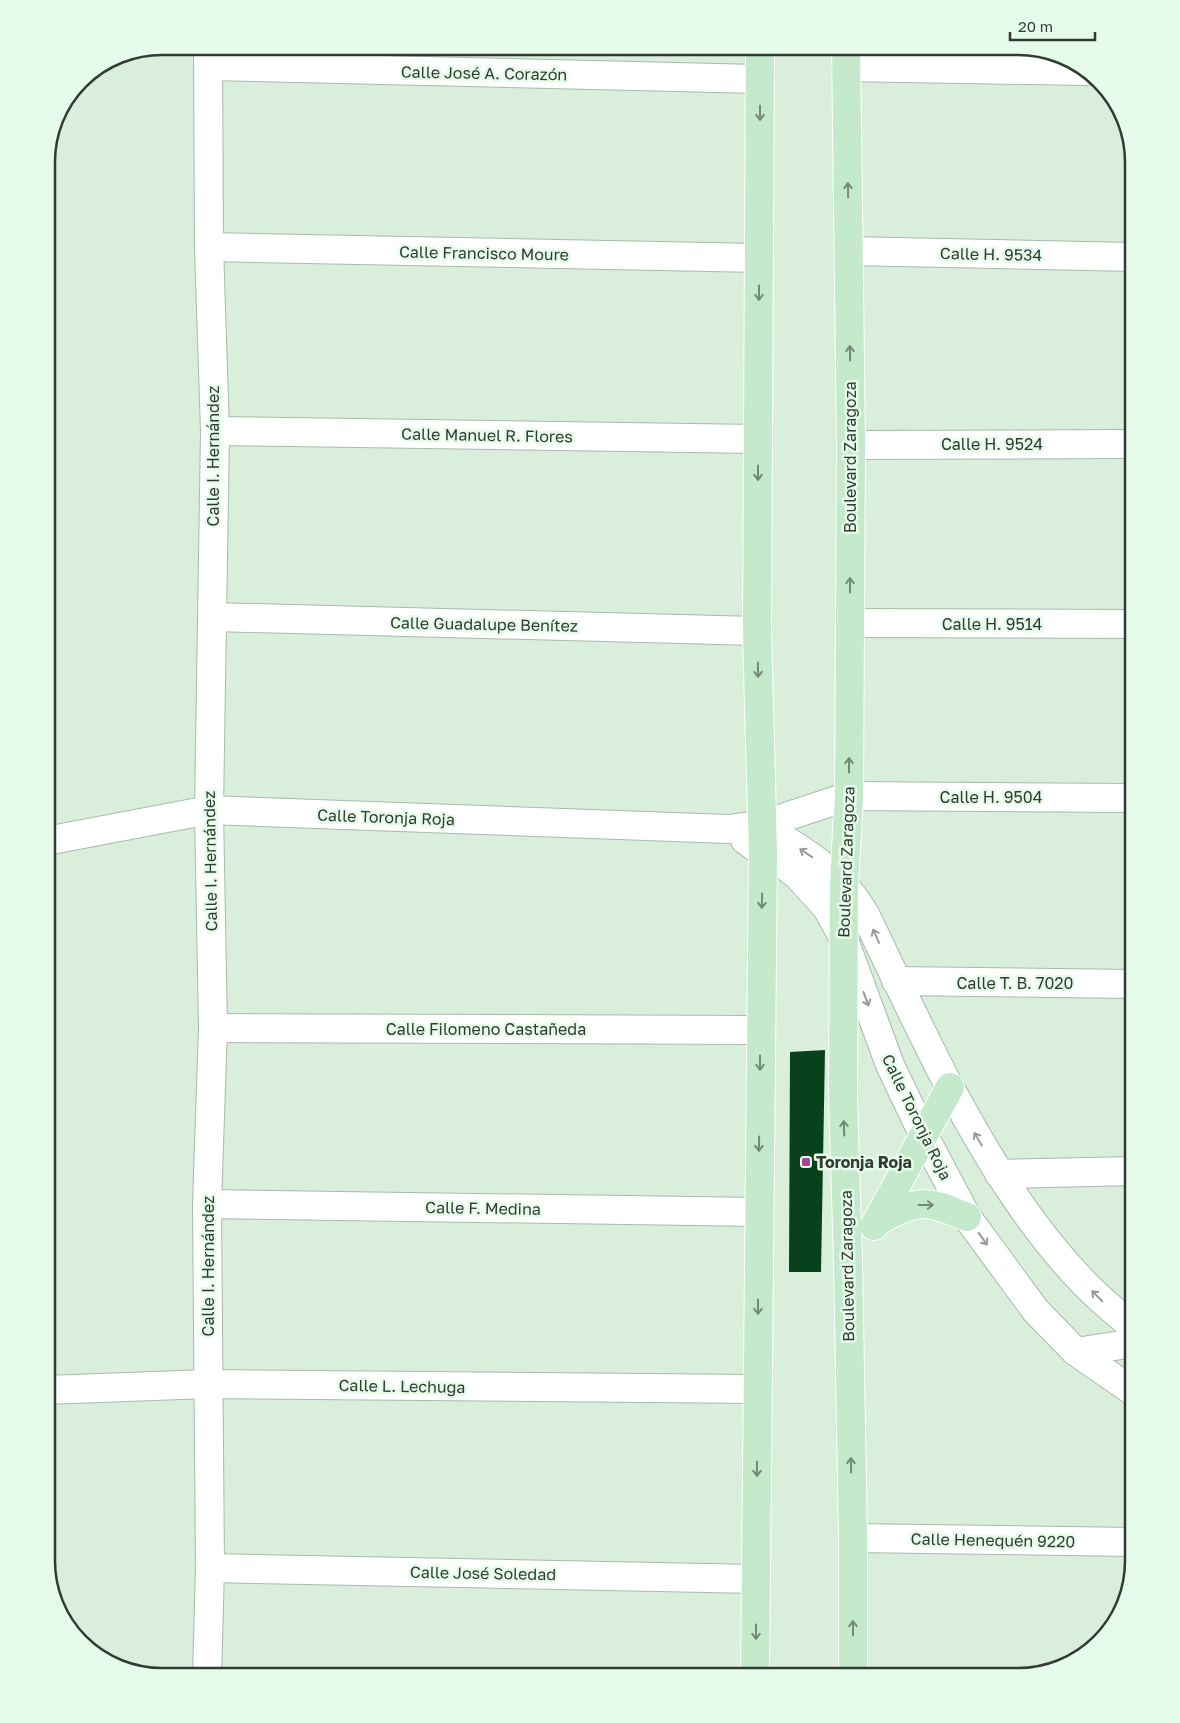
<svg xmlns="http://www.w3.org/2000/svg" width="1180" height="1723" viewBox="0 0 1180 1723" font-family="'Golos Text',sans-serif">
<style>
.building{fill:#08421c}
.lines{fill:none;stroke-linecap:round;stroke-linejoin:round}
.minor-casing{stroke:#a7bbaa;stroke-width:30}
.tertiary-casing{stroke:#a7bbaa;stroke-width:30}
.primary-casing{stroke:#fff;stroke-width:30}
.minor{stroke:#fff;stroke-width:28}
.tertiary{stroke:#fff;stroke-width:28}
.primary{stroke:#c4e9cb;stroke-width:28}
.oneway{stroke:#748977}
.oneway2{stroke:#989c99}
.poi-dot{fill:#a941a3;stroke:#e6fcea;stroke-width:2}
.labels{text-anchor:middle;dominant-baseline:central;stroke-width:5;stroke-linejoin:round;paint-order:stroke}
.street-label{font-size:16px;fill:#323a33;stroke:#e6fcea}
.poi-label{font-size:16px;font-weight:bold;fill:#323a33;stroke:#e6fcea;text-anchor:start}
.rim{fill:none;stroke:#323a33;stroke-width:2.5}
</style>
<rect width="100%" height="100%" fill="#d9efdc"/>
<path class="building" d="M825,1050l-4,222h-32l1,-220z"/>
<g class="lines">
<g class="minor-casing">
<g id="minor">
<path d="M209,66l551,13"/>
<path d="M846,67l239,4"/>
<path d="M209,247l550,11"/>
<path d="M849,251l285,6"/>
<path d="M215,431l543,8"/>
<path d="M851,445l283,-1"/>
<path d="M212,617l545,14"/>
<path d="M850,623l284,1"/>
<path d="M761,825l88,-29 285,2"/>
<path d="M896,981l238,3"/>
<path d="M213,1028l547,2"/>
<path d="M999,1174l135,-3"/>
<path d="M207,1204l552,8"/>
<path d="M1076,1352l58,-9"/>
<path d="M46,1390l162,-6 550,5"/>
<path d="M853,1538l281,4"/>
<path d="M210,1568l546,11"/>
<path d="M207,1677l3,-109 -3,-364 6,-176 -4,-218 6,-379 -6,-184 -1,-201"/>
</g>
</g>
<g class="tertiary-casing">
<g id="tertiary">
<path d="M745,840l18,13 18,10 16,12 30,33 16,29 47,128 33,69 44,83 69,94 40,41 58,40"/>
<path d="M46,841l163,-31 520,19 32,-4c42,25 80,47 105,91 27,57 54,114 83,170 38,70 79,139 134,196 16,17 34,31 51,46"/>
</g>
</g>
<g class="primary-casing">
<g id="primary">
<path d="M846,46l5,399 -2,351 -5,88 -1,213 5,164 5,277v139"/>
<path d="M877,1221l73,-134"/>
<path d="M874,1226c5,-7 12,-9 19,-13 32,-16 44,-8 74,4"/>
<path d="M755,1677l8,-824 -6,-222 3,-585"/>
</g>
</g>
<use href="#minor" class="minor"/>
<use href="#tertiary" class="tertiary"/>
<use href="#primary" class="primary"/>
</g>
<defs><path id="oneway-shaft" d="M-6 0H5M1.5-3L5.5 0L1.5 3" fill="none" stroke-width="1.6" stroke-linecap="round" stroke-linejoin="round" transform="scale(1.25)"/></defs>
<g class="oneway">
<use href="#oneway-shaft" transform="translate(760 113) rotate(90)"/>
<use href="#oneway-shaft" transform="translate(848 190) rotate(-91)"/>
<use href="#oneway-shaft" transform="translate(759 293) rotate(90)"/>
<use href="#oneway-shaft" transform="translate(850 353) rotate(-91)"/>
<use href="#oneway-shaft" transform="translate(758 473) rotate(90)"/>
<use href="#oneway-shaft" transform="translate(850 585) rotate(-90)"/>
<use href="#oneway-shaft" transform="translate(758 670) rotate(89)"/>
<use href="#oneway-shaft" transform="translate(849 765) rotate(-90)"/>
<use href="#oneway-shaft" transform="translate(762 901) rotate(91)"/>
<use href="#oneway-shaft" transform="translate(760 1063) rotate(90)"/>
<use href="#oneway-shaft" transform="translate(844 1128) rotate(-92)"/>
<use href="#oneway-shaft" transform="translate(759 1144) rotate(91)"/>
<use href="#oneway-shaft" transform="translate(926 1205)"/>
<use href="#oneway-shaft" transform="translate(758 1307) rotate(90)"/>
<use href="#oneway-shaft" transform="translate(851 1465) rotate(-91)"/>
<use href="#oneway-shaft" transform="translate(757 1469) rotate(90)"/>
<use href="#oneway-shaft" transform="translate(853 1628) rotate(-90)"/>
<use href="#oneway-shaft" transform="translate(756 1632) rotate(90)"/>
</g>
<g class="oneway2">
<use href="#oneway-shaft" transform="translate(806 853) rotate(-146)"/>
<use href="#oneway-shaft" transform="translate(876 936) rotate(-114)"/>
<use href="#oneway-shaft" transform="translate(866 999) rotate(70)"/>
<use href="#oneway-shaft" transform="translate(978 1139) rotate(-121)"/>
<use href="#oneway-shaft" transform="translate(983 1239) rotate(54)"/>
<use href="#oneway-shaft" transform="translate(1097 1296) rotate(-135)"/>
</g>
<rect class="poi-dot" x="801" y="1157" width="10" height="10" rx="2.5"/>
<g class="labels">
<g class="street-label">
<text transform="translate(484 73) rotate(1)">Calle José A. Corazón</text>
<text transform="translate(484 253) rotate(1)">Calle Francisco Moure</text>
<text transform="translate(991 254) rotate(1)">Calle H. 9534</text>
<text transform="translate(487 435) rotate(1)">Calle Manuel R. Flores</text>
<text x="992" y="444">Calle H. 9524</text>
<text transform="translate(213 456) rotate(-90)">Calle I. Hernández</text>
<text transform="translate(850 457) rotate(-90)">Boulevard Zaragoza</text>
<text transform="translate(484 624) rotate(1)">Calle Guadalupe Benítez</text>
<text x="992" y="624">Calle H. 9514</text>
<text x="991" y="797">Calle H. 9504</text>
<text transform="translate(386 817) rotate(2)">Calle Toronja Roja</text>
<text transform="translate(210 861) rotate(-91)">Calle I. Hernández</text>
<text transform="translate(846 862) rotate(-88)">Boulevard Zaragoza</text>
<text x="1015" y="983">Calle T. B. 7020</text>
<text x="486" y="1029">Calle Filomeno Castañeda</text>
<text transform="translate(917 1117) rotate(64)">Calle Toronja Roja</text>
<text transform="translate(483 1208) rotate(1)">Calle F. Medina</text>
<text transform="translate(208 1266) rotate(-90)">Calle I. Hernández</text>
<text transform="translate(847 1266) rotate(-91)">Boulevard Zaragoza</text>
<text transform="translate(402 1386) rotate(1)">Calle L. Lechuga</text>
<text transform="translate(993 1540) rotate(1)">Calle Henequén 9220</text>
<text transform="translate(483 1573) rotate(1)">Calle José Soledad</text>
</g>
<g class="poi-label">
<text x="816" y="1162">Toronja Roja</text>
</g>
</g>
<path d="M0 0H1180V1723H0ZM162 55H1018A107 107 0 0 1 1125 162V1561A107 107 0 0 1 1018 1668H162A107 107 0 0 1 55 1561V162A107 107 0 0 1 162 55Z" fill="#e6fcea" fill-rule="evenodd"/>
<path class="rim" d="M162 55H1018A107 107 0 0 1 1125 162V1561A107 107 0 0 1 1018 1668H162A107 107 0 0 1 55 1561V162A107 107 0 0 1 162 55Z"/>
<path d="M1010 32v8h85v-8" fill="none" stroke="#323a33" stroke-width="2.5"/>
<text x="1018" y="32" font-size="15" fill="#323a33" stroke="#e6fcea" stroke-width="4" paint-order="stroke">20 m</text>
</svg>
